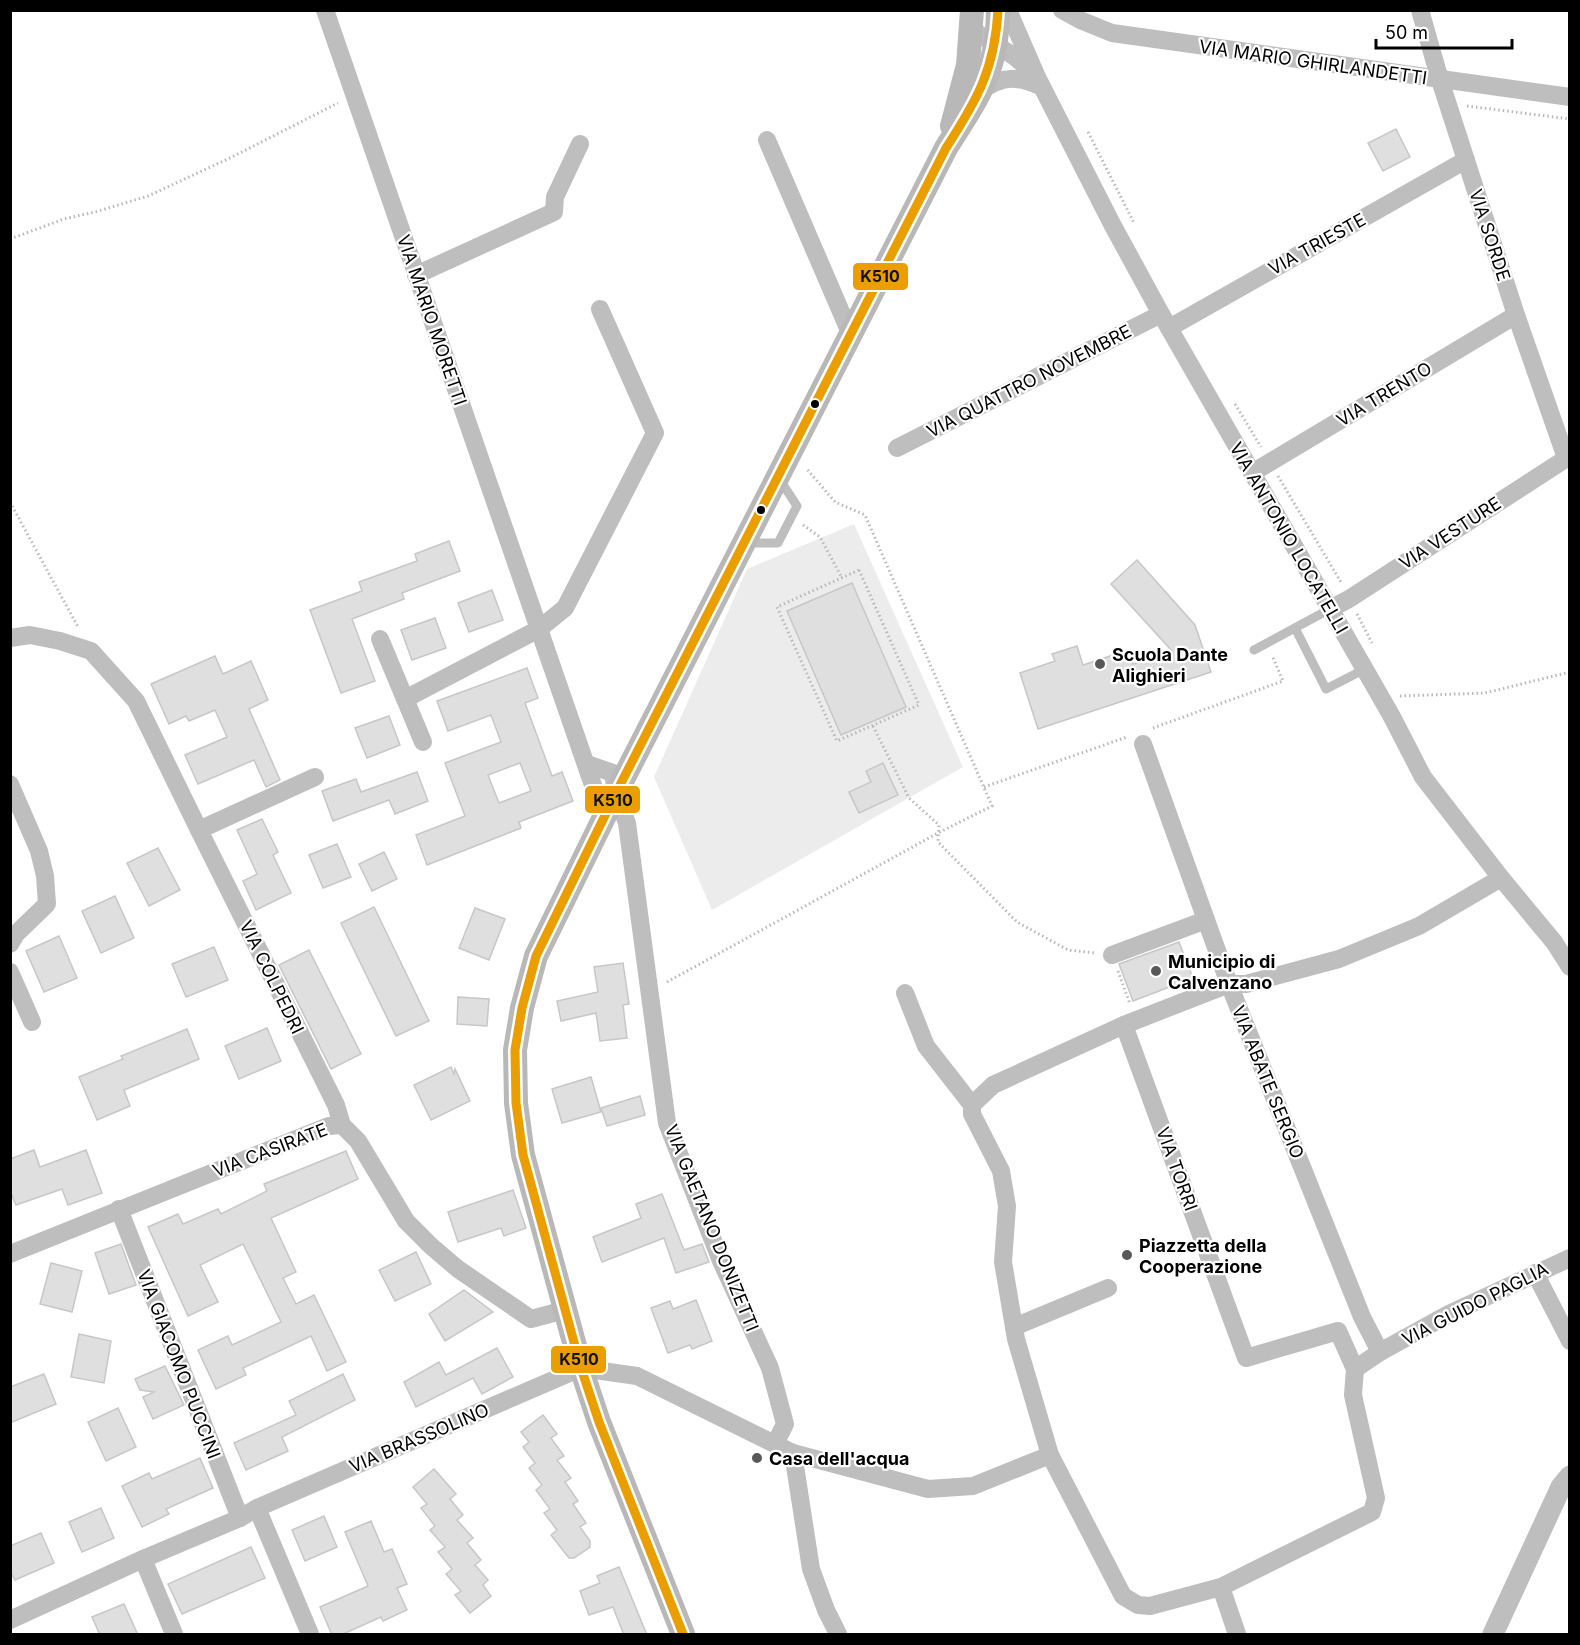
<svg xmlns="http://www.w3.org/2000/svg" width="1580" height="1645" viewBox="0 0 1580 1645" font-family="Inter,sans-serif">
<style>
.green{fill:#ececec}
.building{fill:#dfdfdf;stroke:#c7c7c7;stroke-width:1.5;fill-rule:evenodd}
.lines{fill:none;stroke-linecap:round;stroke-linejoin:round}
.path{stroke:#b9b9b9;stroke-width:3;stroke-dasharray:1.5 3;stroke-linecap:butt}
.service{stroke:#bebebe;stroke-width:9}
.minor{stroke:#bebebe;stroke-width:18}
.tertiary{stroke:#bebebe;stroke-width:21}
.secondary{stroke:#b8b8b8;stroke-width:24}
.bus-1-casing{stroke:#fff;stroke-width:14}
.bus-1{stroke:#eb9e00;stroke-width:9}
.bus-dot{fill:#000;stroke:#fff;stroke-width:2}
.poi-dot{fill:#595959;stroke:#fff;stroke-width:2}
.labels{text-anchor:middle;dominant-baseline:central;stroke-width:4.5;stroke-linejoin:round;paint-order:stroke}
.street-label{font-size:18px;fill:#000;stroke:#fff}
.poi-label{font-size:18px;font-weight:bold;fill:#000;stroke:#fff;text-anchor:start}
.line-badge{stroke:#fff;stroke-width:2}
.pale-badge-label{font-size:16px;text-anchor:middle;font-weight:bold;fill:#111}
</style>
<rect width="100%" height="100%" fill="#fff"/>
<path class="green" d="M854,524l109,243 -251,143 -58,-133 93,-208z"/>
<g class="building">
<path d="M1396,129l14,28 -27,14 -15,-28z"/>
<path d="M449,541l11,30 -58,22 2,6 -52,20 23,62 -34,12 -31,-83 52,-19 -3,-9 58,-21 -2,-7z"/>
<path d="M1137,560l58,65 16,47 -173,57 -18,-56 35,-12 -3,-7 25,-8 6,19 45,-15 5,14 39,-13 -61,-67z"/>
<path d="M852,583l54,124 -65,28 -54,-124z"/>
<path d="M492,590l11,30 -34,12 -11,-29z"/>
<path d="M435,618l11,30 -34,12 -11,-30z"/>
<path d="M215,656l8,18 28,-13 17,39 -19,9 31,71 -14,7 -12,-27 -56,24 -13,-29 42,-18 -12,-27 -26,11 -3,-5 -17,8 -18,-40z"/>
<path d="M527,668l11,30 -13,5 27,73 10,-4 11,29 -54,21 2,6 -94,37 -11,-30 49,-19 -20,-53 56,-21 -10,-27 -43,16 -11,-30zM520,763l11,28 -32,12 -11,-28z"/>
<path d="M389,716l11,29 -33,13 -12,-30z"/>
<path d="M883,763l15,32 -39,18 -10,-21 22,-10 -5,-11z"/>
<path d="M417,772l11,29 -33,13 -6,-14 -56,21 -11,-30 34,-12 5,13z"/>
<path d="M262,819l16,33 -5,3 18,38 -35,17 -13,-29 14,-7 -20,-44z"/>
<path d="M337,844l14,33 -28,11 -14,-33z"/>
<path d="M158,848l22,42 -31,16 -22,-43z"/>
<path d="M384,852l13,27 -25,12 -13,-27z"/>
<path d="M115,896l19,42 -33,15 -19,-42z"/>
<path d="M374,907l55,114 -33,15 -55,-113z"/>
<path d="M475,908l30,11 -16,41 -30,-12z"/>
<path d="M59,936l18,42 -33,14 -18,-41z"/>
<path d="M1179,942l14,36 -60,23 -14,-37z"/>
<path d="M214,947l14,33 -42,17 -14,-33z"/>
<path d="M309,950l52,104 -30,15 -52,-104z"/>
<path d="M623,963l6,41 -6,1 4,33 -27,3 -4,-28 -35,8 -4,-20 41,-9 -4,-25z"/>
<path d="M458,997l31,2 -2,27 -30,-2z"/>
<path d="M267,1028l14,33 -42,18 -14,-33z"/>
<path d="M187,1029l12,30 -75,31 6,16 -33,14 -18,-43 44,-18 -2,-3z"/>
<path d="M451,1067l3,7 1,-5 15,32 -39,19 -17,-35z"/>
<path d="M591,1077l10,35 -39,11 -10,-34z"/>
<path d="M640,1096l5,19 -38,11 -6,-18z"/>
<path d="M34,1150l6,17 46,-17 16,43 -34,12 -6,-16 -46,16 -6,-14v-32z"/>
<path d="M346,1151l12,28 -87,39 25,54 -13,6 13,26 18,-9 32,67 -19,9 -16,-35 -68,32 3,7 -30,14 -18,-39 30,-14 4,9 49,-23 -38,-78 -43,21 18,37 -30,14 -40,-89 30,-13 5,10 35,-15 3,5 46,-23 -3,-7z"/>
<path d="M513,1190l13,38 -22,8 -3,-8 -43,14 -10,-30z"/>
<path d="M662,1194l22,56 18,-6 7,18 -33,11 -12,-35 -62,24 -9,-25 48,-19 -5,-14z"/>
<path d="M121,1244l15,41 -27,9 -14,-41z"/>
<path d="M416,1252l15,32 -36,17 -16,-31z"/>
<path d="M51,1263l31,8 -10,41 -32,-8z"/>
<path d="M464,1290l29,22 -48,29 -16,-27z"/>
<path d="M696,1300l16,41 -20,8 -2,-4 -22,8 -17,-45 19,-7 3,8z"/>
<path d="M79,1334l32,7 -7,42 -33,-6z"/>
<path d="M497,1348l16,29 -31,17 -9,-16 -57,29 -12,-25 35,-20 7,13z"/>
<path d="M165,1366l19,39 -31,14 -10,-22 11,-5 -14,-2 -5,-11z"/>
<path d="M44,1374l12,30 -46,19v-36z"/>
<path d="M343,1374l12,26 -73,37 6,14 -42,19 -12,-27 62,-28 -7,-14z"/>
<path d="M118,1408l18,39 -30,14 -18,-39z"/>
<path d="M543,1415l14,19 -6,4 13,18 -7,4 14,18 -6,4 13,19 -5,3 13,19 -6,4 10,14v6l-16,11h-5l-18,-23 6,-5 -13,-17 6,-4 -14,-19 6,-5 -13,-17 6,-5 -12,-16 6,-5 -8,-10z"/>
<path d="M200,1458l13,30 -47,21 3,5 -27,13 -20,-41 27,-13 3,6z"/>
<path d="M434,1469l22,25 -6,5 13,16 -6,5 16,18 -6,5 14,17 -6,5 13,15 -5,5 8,11 -21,17 -15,-18 6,-4 -15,-17 6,-5 -14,-17 7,-5 -15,-17 5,-4 -14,-18 6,-4 -14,-17z"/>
<path d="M101,1508l13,30 -32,14 -13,-30z"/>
<path d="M324,1516l13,31 -32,14 -13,-31z"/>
<path d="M371,1521l13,31 8,-3 15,35 -10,4 10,22 -24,11 -2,-4 -40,18h-9l-12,-28 48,-21 -23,-54z"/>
<path d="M41,1533l13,30 -39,17 -5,-9v-25z"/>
<path d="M251,1547l14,31 -83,36 -14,-30z"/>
<path d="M619,1567l28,68h-23l-11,-28 -24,8 -9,-24 20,-8 -3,-7z"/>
<path d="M124,1604l14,31h-38l-8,-18z"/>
</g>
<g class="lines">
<g class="path">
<path d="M1467,106l103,13"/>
<path d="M1088,132l46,91"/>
<path d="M10,239l54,-20 31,-7 53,-16 84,-39 106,-54"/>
<path d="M1235,404l26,43"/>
<path d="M1278,476l64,108"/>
<path d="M10,502l68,125"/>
<path d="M803,525l17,12 22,41"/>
<path d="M859,570l60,135 -82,36 -60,-134z"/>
<path d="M1357,614l15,29"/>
<path d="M1400,696l85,-3 85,-21"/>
<path d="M873,726l36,72 30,27 -1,17 79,80 51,28 27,3"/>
<path d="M1153,728l130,-47 -11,-26"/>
<path d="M984,787l143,-50"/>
<path d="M1118,971l12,33"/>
<path d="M667,982l271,-149 54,-27 -127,-291 -30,-13 -29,-34"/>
</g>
<g class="service">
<path d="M748,543h30l19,-37 -17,-26"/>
<path d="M1295,628l31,61 39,-20"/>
<path d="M1254,650l76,-41"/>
</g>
<g class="minor">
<path d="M325,10l270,781 6,6 15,-4"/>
<path d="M1008,10l29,67 75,147 49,90 230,401 32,62 78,101 53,64 16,25"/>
<path d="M1062,10l18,10 32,13 458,64"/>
<path d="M1420,10l20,70 76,235 50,143"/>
<path d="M971,29l44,28 16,14"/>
<path d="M981,91c22,-16 38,-15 61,-4"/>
<path d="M767,140l84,195"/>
<path d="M416,275l138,-63 1,-15 25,-53"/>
<path d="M1169,328l297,-168"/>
<path d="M897,448l264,-134"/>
<path d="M1252,473l264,-158"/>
<path d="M1330,609l19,-10 221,-143"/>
<path d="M10,638l20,-3 30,6 31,10 45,50 63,129"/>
<path d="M380,639l43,103"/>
<path d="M405,699l134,-70 26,-21 90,-175 -55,-124"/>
<path d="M1143,744l86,240 133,333 18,35"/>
<path d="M587,764l26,9 3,20 11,30 40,300 54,138 49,107 15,56 -10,20"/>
<path d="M315,777l-116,53 137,275 6,20 16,16 48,80 25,25 27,23 73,50 34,-9"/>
<path d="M10,784l29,67 6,25 2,28 -31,30 -6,10"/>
<path d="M1112,955l94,-35"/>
<path d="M10,972l22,50"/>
<path d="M905,993l21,53 46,59"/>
<path d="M972,1105v9l29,57 6,35 -4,56 13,77 34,116 73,141 15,9 12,1 71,-19 151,-75 4,-14 -23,-103 2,-26 -17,-38 -92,27 -122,-333"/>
<path d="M972,1105l21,-20 131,-60 105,-41h17l93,-25 80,-33 82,-48"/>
<path d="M119,1209l121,309"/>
<path d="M10,1254l296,-119 23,-9 13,-1"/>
<path d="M1535,1273l35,68"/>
<path d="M1014,1327l94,-39"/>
<path d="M1355,1369l25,-17 69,-38 121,-56"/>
<path d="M793,1453l18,116 15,41 12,24"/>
<path d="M257,1508l53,126"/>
<path d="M143,1559l31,75"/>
<path d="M1221,1587l16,47"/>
<path d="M10,1620l133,-61 97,-41 17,-10 324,-140 56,8 156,77 135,36 45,-3 77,-31"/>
</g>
<path class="tertiary" d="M1493,1634l68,-147 9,-11"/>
<g class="secondary">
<path d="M952,126l16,-61 4,-55"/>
<path d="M683,1634l-84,-212 -18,-54 -58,-213 -7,-52 -1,-53 7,-42 14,-52 80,-163 330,-645c31,-49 52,-76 52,-138"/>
</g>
<g class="bus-1-casing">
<path id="bus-1" d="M683,1634l-84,-212 -18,-54 -58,-213 -7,-52 -1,-53 7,-42 14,-52 80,-163 330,-645c31,-48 49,-79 52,-138"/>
</g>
<use href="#bus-1" class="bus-1"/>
</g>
<g class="bus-dot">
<circle cx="815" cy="404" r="5"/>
<circle cx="761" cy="510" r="5"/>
</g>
<g class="poi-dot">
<circle cx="1100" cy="664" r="6"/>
<circle cx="1156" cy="971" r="6"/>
<circle cx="1127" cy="1255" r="6"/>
<circle cx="757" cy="1458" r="6"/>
</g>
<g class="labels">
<g class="street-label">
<text transform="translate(1313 62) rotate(8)">VIA MARIO GHIRLANDETTI</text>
<text transform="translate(1490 235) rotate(72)">VIA SORDE</text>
<text transform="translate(1317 244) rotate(-29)">VIA TRIESTE</text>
<text transform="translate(432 320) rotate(71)">VIA MARIO MORETTI</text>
<text transform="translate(1029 381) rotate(-27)">VIA QUATTRO NOVEMBRE</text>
<text transform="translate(1384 394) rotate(-31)">VIA TRENTO</text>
<text transform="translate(1450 533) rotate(-33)">VIA VESTURE</text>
<text transform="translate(1289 538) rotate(60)">VIA ANTONIO LOCATELLI</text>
<text transform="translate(272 977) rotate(64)">VIA COLPEDRI</text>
<text transform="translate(1268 1082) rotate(68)">VIA ABATE SERGIO</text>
<text transform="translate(270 1150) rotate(-21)">VIA CASIRATE</text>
<text transform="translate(1177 1169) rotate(70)">VIA TORRI</text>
<text transform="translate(712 1228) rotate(68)">VIA GAETANO DONIZETTI</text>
<text transform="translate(1475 1304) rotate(-27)">VIA GUIDO PAGLIA</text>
<text transform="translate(179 1364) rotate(69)">VIA GIACOMO PUCCINI</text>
<text transform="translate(419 1438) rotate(-23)">VIA BRASSOLINO</text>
</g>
<g class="poi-label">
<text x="1112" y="654">Scuola Dante<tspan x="1112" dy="21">Alighieri</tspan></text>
<text x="1168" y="961">Municipio di<tspan x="1168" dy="21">Calvenzano</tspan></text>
<text x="1139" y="1245">Piazzetta della<tspan x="1139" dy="21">Cooperazione</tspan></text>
<text x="769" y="1458">Casa dell'acqua</text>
</g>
</g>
<g class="line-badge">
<rect x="852" y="262" width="57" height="29" rx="6" fill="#eb9e00"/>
<rect x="584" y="785" width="57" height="29" rx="6" fill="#eb9e00"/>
<rect x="550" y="1345" width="57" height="29" rx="6" fill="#eb9e00"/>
</g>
<g class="pale-badge-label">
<text x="880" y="282">K510</text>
<text x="613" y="806">K510</text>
<text x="579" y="1365">K510</text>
</g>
<rect width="1580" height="1645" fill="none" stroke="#000000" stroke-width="24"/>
<path d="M1376 39v9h136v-9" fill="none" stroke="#000000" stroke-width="3"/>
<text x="1385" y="39" font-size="18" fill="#000000" stroke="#ffffff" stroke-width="4.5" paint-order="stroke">50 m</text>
</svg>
